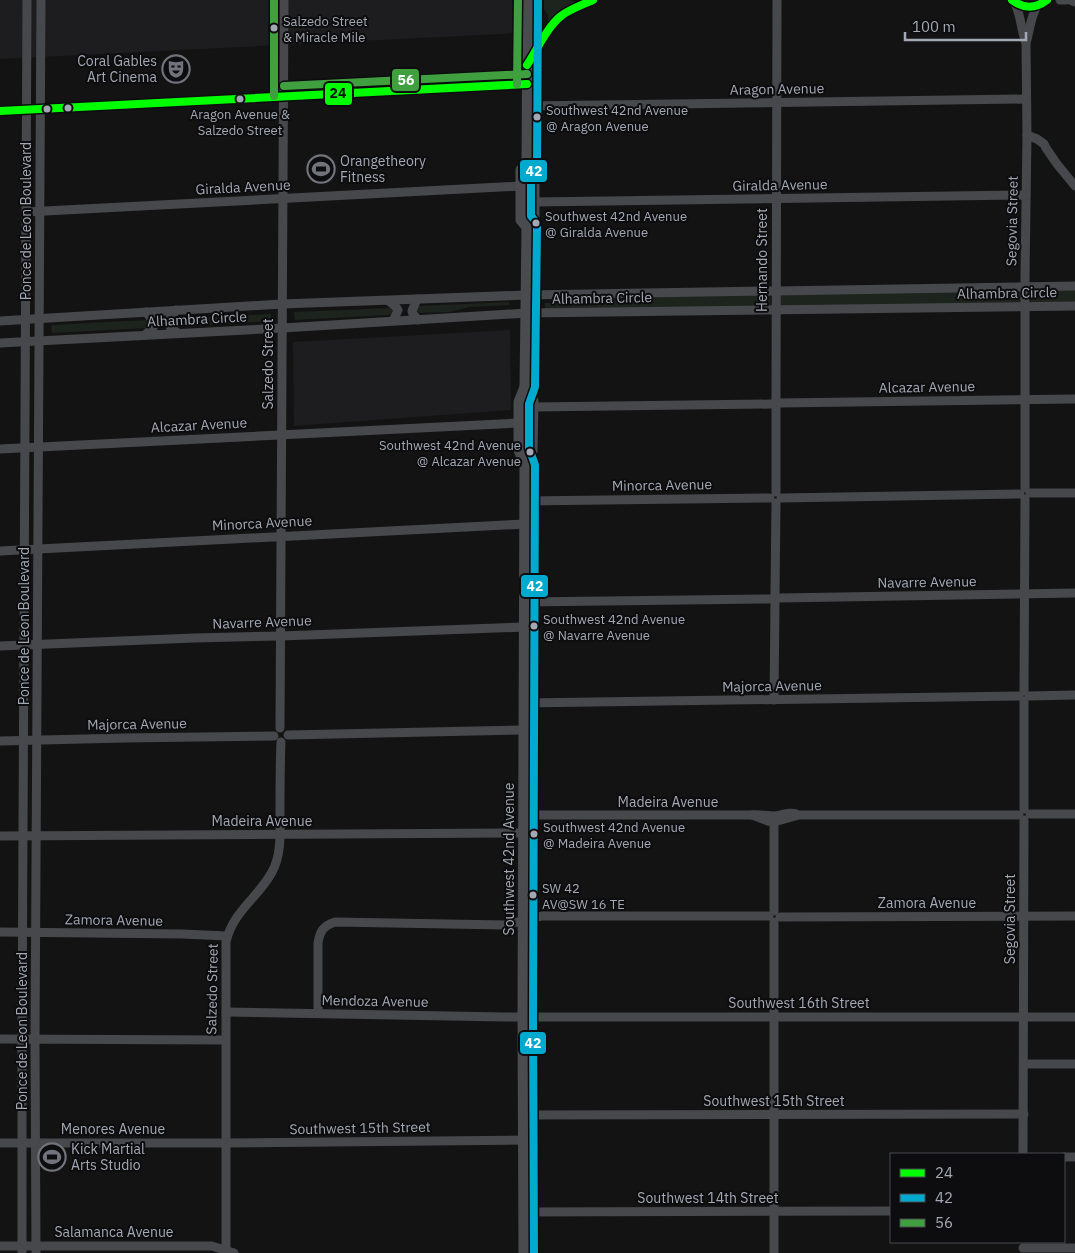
<svg xmlns="http://www.w3.org/2000/svg" width="1075" height="1253" viewBox="0 0 1075 1253" font-family="'IBM Plex Sans',sans-serif">
<style>
.built{fill:#1d1d1f}
.green{fill:#1d231d}
.lines{fill:none;stroke-linecap:round;stroke-linejoin:round}
.minor{stroke:#47484c;stroke-width:9}
.major{stroke:#494b4e;stroke-width:11}
.bus-1-casing{stroke:#0d0d0f;stroke-width:11}
.bus-2-casing{stroke:#0d0d0f;stroke-width:11}
.bus-3-casing{stroke:#0d0d0f;stroke-width:11}
.bus-1{stroke:#0f0;stroke-width:8}
.bus-2{stroke:#00a9ce;stroke-width:8}
.bus-3{stroke:#40a040;stroke-width:8}
.bus-dot{fill:#a3a9b4;stroke:#0d0d0f;stroke-width:2}
.labels{text-anchor:middle;dominant-baseline:central;stroke-width:4;stroke-linejoin:round;paint-order:stroke}
.bus-label{font-size:13px;fill:#a3a9b4;stroke:#0d0d0f;text-anchor:start}
.poi-label{font-size:14px;fill:#a3a9b4;stroke:#0d0d0f;text-anchor:start}
.street-label{font-size:14px;fill:#a3a9b4;stroke:#0d0d0f}
.line-badge{stroke:#0d0d0f;stroke-width:2}
.badge-label{font-size:14px;text-anchor:middle;font-weight:bold;fill:#fff}
.pale-badge-label{font-size:14px;text-anchor:middle;font-weight:bold;fill:#111}
</style>
<rect width="100%" height="100%" fill="#131313"/>
<g class="built">
<path d="M0,0h518v33l-518,26z"/>
<path d="M510,330l1,80 -217,16 -1,-84z"/>
</g>
<g class="green">
<path d="M544,0h26l7,2 -19,11 -10,10v-8l-4,-6z"/>
<path d="M1075,289v13l-44,1v-13z"/>
<path d="M1020,290v13l-240,3 -1,-11z"/>
<path d="M770,294l1,12 -226,4v-7l32,-1 11,-3z"/>
<path d="M509,302v3l-40,2 -19,5 -31,1 -3,-3 1,-2 2,-2z"/>
<path d="M390,308l3,3 -3,4 -95,5 -1,-8z"/>
<path d="M271,314v7l-95,6 -4,-4 3,-4z"/>
<path d="M147,320l2,1 1,5 -2,2 -96,5 -1,-8z"/>
</g>
<g class="lines">
<g class="minor">
<path d="M1060,0h6"/>
<path d="M1070,0l5,2"/>
<path d="M1014,2c12,7 23,7 33,-2"/>
<path d="M1015,3c6,13 6,27 11,40l1,92 -2,141v212"/>
<path d="M1026,43c4,-13 4,-25 11,-37"/>
<path d="M528,65l24,-40 9,-9 11,-7 21,-9"/>
<path d="M527,106l499,-7"/>
<path d="M0,111l527,-27"/>
<path d="M1027,135l10,4 7,5 2,4 11,16 18,22"/>
<path d="M534,202l492,-7"/>
<path d="M26,212l495,-26"/>
<path d="M417,299l-5,12 1,3 5,6"/>
<path d="M389,301l7,6 2,3 -5,11"/>
<path d="M176,310l-6,8 -2,5 3,5 7,5"/>
<path d="M0,321l282,-17 245,-9 548,-9"/>
<path d="M145,335l8,-7 1,-6 -8,-10"/>
<path d="M0,343l283,-15 244,-15 548,-7"/>
<path d="M776,400l1,-400"/>
<path d="M779,403l296,-4"/>
<path d="M533,407l239,-3"/>
<path d="M0,449l519,-26"/>
<path d="M776,492v-84"/>
<path d="M1030,493h45"/>
<path d="M781,498l239,-4"/>
<path d="M525,501l245,-3"/>
<path d="M0,551l525,-27"/>
<path d="M775,594l1,-91"/>
<path d="M780,598l295,-5"/>
<path d="M525,602l246,-3"/>
<path d="M0,646l194,-8 87,-2 244,-9"/>
<path d="M1024,691l1,-192"/>
<path d="M1029,696l46,-1"/>
<path d="M774,700l1,-97"/>
<path d="M525,703l494,-7"/>
<path d="M280,728l4,-728"/>
<path d="M288,735l236,-5"/>
<path d="M0,741l125,-3 149,-2"/>
<path d="M1024,809v-108"/>
<path d="M1030,814h45"/>
<path d="M524,815h228"/>
<path d="M799,815l-25,7 -6,-1 -16,-6c8,-1 14,1 22,1 8,-1 17,-5 25,-1h220"/>
<path d="M774,819v92"/>
<path d="M0,836l524,-3"/>
<path d="M780,917l295,-1"/>
<path d="M774,922v331"/>
<path d="M0,932l182,2 45,2"/>
<path d="M226,1012l279,5h570"/>
<path d="M318,1013v-70c2,-12 5,-17 17,-21l170,3 37,-9h227"/>
<path d="M0,1039l225,1"/>
<path d="M1024,1064h51"/>
<path d="M523,1115l501,-1"/>
<path d="M0,1143h226l298,-3"/>
<path d="M1023,1154l1,-334"/>
<path d="M1064,1157h11"/>
<path d="M524,1212l367,-1"/>
<path d="M0,1246h212l22,7"/>
<path d="M1023,1248h52"/>
<path d="M22,1253v-214l5,-1039"/>
<path d="M36,1253l-1,-213 6,-1040"/>
<path d="M226,1253v-311c7,-31 32,-44 46,-70 10,-18 8,-41 8,-61 0,-23 0,-46 1,-69"/>
</g>
<g class="major">
<path d="M527,164l7,5v52l-7,6"/>
<path d="M525,387l8,14 -1,50 -7,14"/>
<path d="M524,1253l-1,-236 2,-552 -6,-15v-48l6,-15 2,-160 -6,-7v-50l6,-6 1,-164"/>
</g>
<g class="bus-1-casing">
<g id="bus-1">
<path d="M1012,0c12,9 23,9 35,0"/>
<path d="M527,65c10,-15 20,-38 34,-49 9,-7 21,-11 32,-16"/>
<path d="M0,111l527,-27"/>
</g>
</g>
<g class="bus-2-casing">
<path id="bus-2" d="M534,1253l-1,-236 2,-552 -6,-17v-44l6,-17 2,-160 -1,-5 -5,-6v-42l5,-5 1,-5 1,-164"/>
</g>
<g class="bus-3-casing">
<g id="bus-3">
<path d="M274,0v96"/>
<path d="M517,84l1,-84"/>
<path d="M284,86l243,-12"/>
</g>
</g>
<use href="#bus-1" class="bus-1"/>
<use href="#bus-2" class="bus-2"/>
<use href="#bus-3" class="bus-3"/>
</g>
<defs>
<g id="theatre-ring" transform="scale(1.4375)"><circle r="9.5" fill="#0d0d0f" stroke="#71747c" stroke-width="1.5"/><path d="M-5-5.5Q0-4 5-5.5V0Q5 5 0 6Q-5 5-5 0ZM-3.3-2.5H-1v1.5H-3.3ZM1-2.5H3.3v1.5H1ZM-2.8 1Q0 5.5 2.8 1Z" fill="#71747c"/></g>
<g id="stadium-ring" transform="scale(1.4375)"><circle r="9.5" fill="#0d0d0f" stroke="#71747c" stroke-width="1.5"/><path d="M0-5a6.5 5 0 1 0 0 10a6.5 5 0 1 0 0-10ZM-3.5-1.8h7v3.6h-7Z" fill="#71747c"/></g>
</defs>
<g fill-rule="evenodd">
<use href="#theatre-ring" x="176" y="69"/>
<use href="#stadium-ring" x="321" y="169"/>
<use href="#stadium-ring" x="52" y="1157"/>
</g>
<g class="bus-dot">
<circle cx="274" cy="28" r="4.5"/>
<circle cx="240" cy="99" r="4.5"/>
<circle cx="68" cy="108" r="4.5"/>
<circle cx="47" cy="109" r="4.5"/>
<circle cx="537" cy="117" r="4.5"/>
<circle cx="536" cy="223" r="4.5"/>
<circle cx="530" cy="452" r="4.5"/>
<circle cx="534" cy="626" r="4.5"/>
<circle cx="534" cy="834" r="4.5"/>
<circle cx="533" cy="895" r="4.5"/>
</g>
<g class="labels">
<g class="bus-label">
<text x="283" y="21">Salzedo Street<tspan x="283" dy="16">&amp; Miracle Mile</tspan></text>
<text x="546" y="110">Southwest 42nd Avenue<tspan x="546" dy="16">@ Aragon Avenue</tspan></text>
<text x="240" y="114" text-anchor="middle">Aragon Avenue &amp;<tspan x="240" dy="16">Salzedo Street</tspan></text>
<text x="545" y="216">Southwest 42nd Avenue<tspan x="545" dy="16">@ Giralda Avenue</tspan></text>
<text x="521" y="445" text-anchor="end">Southwest 42nd Avenue<tspan x="521" dy="16">@ Alcazar Avenue</tspan></text>
<text x="543" y="619">Southwest 42nd Avenue<tspan x="543" dy="16">@ Navarre Avenue</tspan></text>
<text x="543" y="827">Southwest 42nd Avenue<tspan x="543" dy="16">@ Madeira Avenue</tspan></text>
<text x="542" y="888">SW 42<tspan x="542" dy="16">AV@SW 16 TE</tspan></text>
</g>
<g class="poi-label">
<text x="157" y="61" text-anchor="end">Coral Gables<tspan x="157" dy="16">Art Cinema</tspan></text>
<text x="340" y="161">Orangetheory<tspan x="340" dy="16">Fitness</tspan></text>
<text x="71" y="1149">Kick Martial<tspan x="71" dy="16">Arts Studio</tspan></text>
</g>
<g class="street-label">
<text transform="translate(777 89) rotate(-1)">Aragon Avenue</text>
<text transform="translate(780 185) rotate(-1)">Giralda Avenue</text>
<text transform="translate(243 187) rotate(-3)">Giralda Avenue</text>
<text transform="translate(26 221) rotate(-90)">Ponce de Leon Boulevard</text>
<text transform="translate(1012 221) rotate(-89)">Segovia Street</text>
<text transform="translate(762 260) rotate(-90)">Hernando Street</text>
<text transform="translate(1007 293) rotate(-1)">Alhambra Circle</text>
<text transform="translate(602 298) rotate(-1)">Alhambra Circle</text>
<text transform="translate(197 319) rotate(-3)">Alhambra Circle</text>
<text transform="translate(268 364) rotate(-90)">Salzedo Street</text>
<text transform="translate(927 387) rotate(-1)">Alcazar Avenue</text>
<text transform="translate(199 425) rotate(-3)">Alcazar Avenue</text>
<text transform="translate(662 485) rotate(-1)">Minorca Avenue</text>
<text transform="translate(262 523) rotate(-3)">Minorca Avenue</text>
<text transform="translate(927 582) rotate(-1)">Navarre Avenue</text>
<text transform="translate(262 622) rotate(-2)">Navarre Avenue</text>
<text transform="translate(24 626) rotate(-90)">Ponce de Leon Boulevard</text>
<text transform="translate(772 686) rotate(-1)">Majorca Avenue</text>
<text transform="translate(137 724) rotate(-1)">Majorca Avenue</text>
<text x="668" y="802">Madeira Avenue</text>
<text x="262" y="821">Madeira Avenue</text>
<text transform="translate(509 859) rotate(-90)">Southwest 42nd Avenue</text>
<text x="927" y="903">Zamora Avenue</text>
<text transform="translate(1010 919) rotate(-90)">Segovia Street</text>
<text transform="translate(114 920) rotate(1)">Zamora Avenue</text>
<text transform="translate(212 989) rotate(-89)">Salzedo Street</text>
<text transform="translate(375 1001) rotate(1)">Mendoza Avenue</text>
<text x="799" y="1003">Southwest 16th Street</text>
<text transform="translate(22 1031) rotate(-90)">Ponce de Leon Boulevard</text>
<text x="774" y="1101">Southwest 15th Street</text>
<text transform="translate(360 1128) rotate(-1)">Southwest 15th Street</text>
<text x="113" y="1129">Menores Avenue</text>
<text x="708" y="1198">Southwest 14th Street</text>
<text x="114" y="1232">Salamanca Avenue</text>
</g>
</g>
<g class="line-badge">
<rect x="391" y="68" width="29" height="24" rx="5" fill="#40a040"/>
<rect x="324" y="82" width="29" height="24" rx="5" fill="#0f0"/>
<rect x="519" y="159" width="29" height="24" rx="5" fill="#00a9ce"/>
<rect x="520" y="574" width="29" height="24" rx="5" fill="#00a9ce"/>
<rect x="519" y="1031" width="28" height="24" rx="5" fill="#00a9ce"/>
</g>
<g class="badge-label">
<text x="406" y="85">56</text>
<text x="534" y="176">42</text>
<text x="535" y="591">42</text>
<text x="533" y="1048">42</text>
</g>
<g class="pale-badge-label">
<text x="338" y="98">24</text>
</g>
<rect x="890" y="1153" width="175" height="90" fill="#0d0d0f" stroke="#494b51"/>
<rect x="900" y="1169" width="25" height="8" fill="#00ff00" stroke="#494b51"/>
<text x="935" y="1178" font-size="15" fill="#a3a9b4">24</text>
<rect x="900" y="1194" width="25" height="8" fill="#00a9ce" stroke="#494b51"/>
<text x="935" y="1203" font-size="15" fill="#a3a9b4">42</text>
<rect x="900" y="1219" width="25" height="8" fill="#40a040" stroke="#494b51"/>
<text x="935" y="1228" font-size="15" fill="#a3a9b4">56</text>
<path d="M905 32v8h121v-8" fill="none" stroke="#a3a9b4" stroke-width="2.5"/>
<text x="912" y="32" font-size="15" fill="#a3a9b4" stroke="#0d0d0f" stroke-width="4" paint-order="stroke">100 m</text>
</svg>
